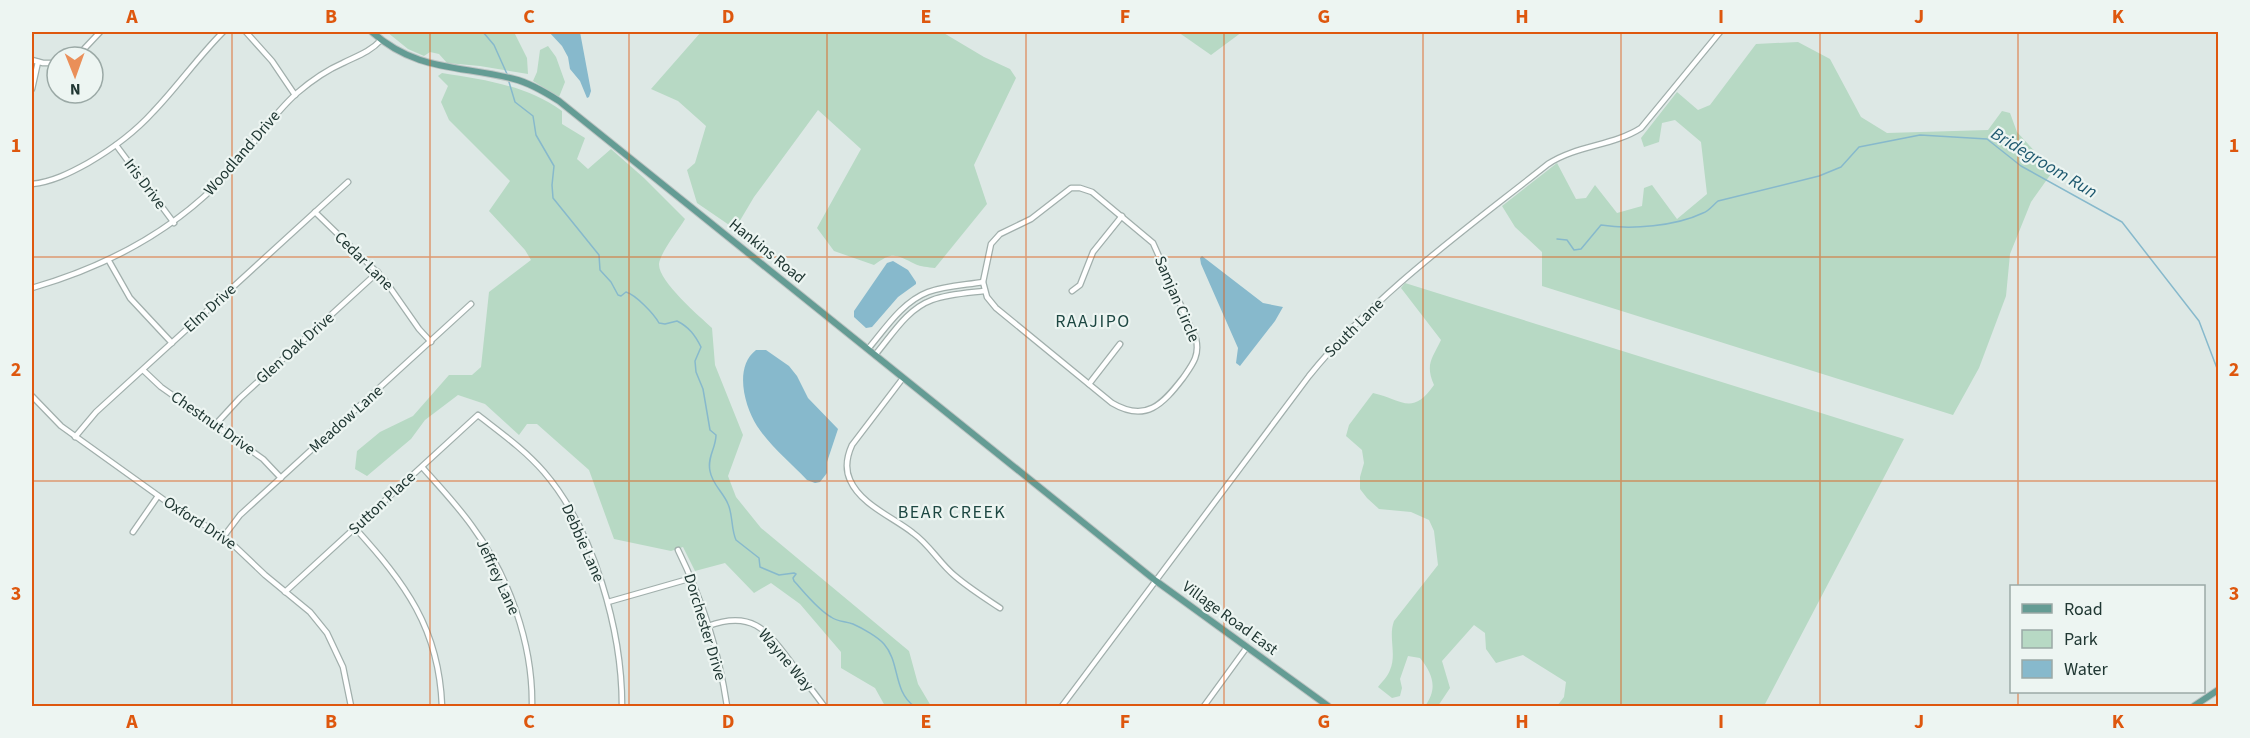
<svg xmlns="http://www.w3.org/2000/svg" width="2250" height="738" viewBox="0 0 2250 738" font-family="'Source Sans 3',sans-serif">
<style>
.green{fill:#b7d9c4}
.water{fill:#87b9cc}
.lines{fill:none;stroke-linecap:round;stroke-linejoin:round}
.stream{stroke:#87b9cc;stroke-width:1.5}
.minor-casing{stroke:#a1afac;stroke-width:7}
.major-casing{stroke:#bcc3c2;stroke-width:8}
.minor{stroke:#fff;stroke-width:4.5}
.major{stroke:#649c94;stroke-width:6}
.grid{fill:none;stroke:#de570e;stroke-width:1.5;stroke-opacity:0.55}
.labels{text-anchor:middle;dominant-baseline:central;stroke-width:4.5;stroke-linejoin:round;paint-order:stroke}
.street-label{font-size:16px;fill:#203733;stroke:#edf5f2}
.water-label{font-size:18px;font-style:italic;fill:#1e586f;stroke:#edf5f2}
.neighbourhood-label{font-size:18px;letter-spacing:1.5px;fill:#1d4742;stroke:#edf5f2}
.neatline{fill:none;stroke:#de570e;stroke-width:2}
.grid-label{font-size:20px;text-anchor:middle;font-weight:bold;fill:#de570e}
</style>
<rect width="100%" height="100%" fill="#dde8e5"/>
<g class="green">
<path d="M387,32h127l13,26 1,16 -48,-8 -33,-3 -8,-9 -9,-2 -6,4 -16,-7z"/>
<path d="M701,32h241l42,25 26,12 6,9 -42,87 13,39 -52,64c-7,-1 -14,-1 -20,-4 -19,-9 -22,-13 -41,1l-40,-14 -17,-23 44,-79 -43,-39 -64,87 -19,32 -38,-26 -10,-33 8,-7 11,-37 -28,-25 -27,-12z"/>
<path d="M1178,32h64l-31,23z"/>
<path d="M1798,42l32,17 31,58 26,16 101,-3 14,-19 8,2 7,19 36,39 -22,31 -21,52 -4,42 -27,72 -26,47 -411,-129v-34l-27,-25 -13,-21 55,-43 19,36 10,-1 9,-13 22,28 25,-7 2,-18 8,-3 25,34 30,-25 -6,-52 -26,-22 -13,3 -3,19 -15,5 -3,-9 36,-46 21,18 12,-5 46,-61z"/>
<path d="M548,46l8,11 9,25 -6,15 -26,-16 4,-9 3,-22z"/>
<path d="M442,73c43,7 84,12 120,38v13l23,14 -8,21 11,10 23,-20 33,29 41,41c-6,10 -25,34 -26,45 -1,17 40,52 53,64l3,37 28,70 -15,41 8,21 25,31 148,123 9,33 13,22h-46l-10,-18 -34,-20v-16l-41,-48 -29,-21 -17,10 -29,-30 -30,8 -12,-24 -12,4 -57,-12 -25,-69 -52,-46h-10l-8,11 -34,-31 -27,-9 -33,25 -14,19 -44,37 -12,-7 2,-18 23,-19 33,-16 36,-41h23l9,-8 8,-75 42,-32 -6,-10 -36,-39 21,-30 -61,-61 -8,-18 7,-16 -10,-10z"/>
<path d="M1405,283l499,156 -140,267h-207l7,-9 2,-15 -43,-27 -27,8 -10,-14 -1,-16 -11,-8 -32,36 8,27 -12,18h-13c13,-17 8,-32 -5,-48l-12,-2 -8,23 2,9 -2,8 -8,2 -14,-11c4,-5 10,-11 12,-17 7,-16 -2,-33 4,-49l44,-56 -4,-34 -5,-11 -18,-8 -32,-3 -12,-11 -7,-9v-12l4,-14 -2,-13 -16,-14 3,-11 24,-32c28,6 39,24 61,-8 -9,-21 -2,-26 7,-45l-40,-52z"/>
</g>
<g class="water">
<path d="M549,32h31l11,59 -2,6 -2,1 -7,-17 -10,-12 -2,-12 -6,-11z"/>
<path d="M1202,256l61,47 20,4 -8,14 -35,45 -4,-3 2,-15 -37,-84 -1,-6z"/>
<path d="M893,261l15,9 8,12v2l-18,13 -26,30 -6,1 -12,-11v-6l33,-48z"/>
<path d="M756,350h10l23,16 8,10 11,22 30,31 -11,33v11l-7,9 -5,1 -8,-3c-16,-17 -37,-34 -50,-54 -13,-21 -23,-59 -1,-76z"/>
</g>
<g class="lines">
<g class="stream">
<path d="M483,32l11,13 13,29"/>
<path d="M509,82l6,20 18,14 3,19 18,31 -2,19 1,13 46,57 1,15 11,12 7,13 3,1 5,-4c10,3 28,22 33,31l6,1 12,-3c12,6 18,14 24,26l-6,14 1,11 7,17 7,41 6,5c0,13 -9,22 -6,36 2,13 13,21 18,33 5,11 3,25 8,36l23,18 1,9 19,8 15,-2 2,1 -3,4 1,3c11,12 23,28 37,36 7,5 14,4 22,7 9,4 25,13 31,20 16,18 9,47 30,62"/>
<path d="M1557,239l10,1 7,10 7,-1 20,-24c30,5 75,1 102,-12 6,-2 10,-8 15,-12l101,-25 22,-9 18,-20 61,-12 67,4 34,27 101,56 77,99 19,50"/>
</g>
<g class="minor-casing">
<g id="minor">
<path d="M246,32l26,29 23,34"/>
<path d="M74,57l10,-8 16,-17"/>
<path d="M32,60l11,3h14"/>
<path d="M32,89l6,-27"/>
<path d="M116,145l58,78"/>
<path d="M32,184c20,-2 38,-11 56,-21 24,-14 46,-30 65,-51 25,-26 45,-55 70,-80"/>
<path d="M1071,188h9l12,4 61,51 43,96c4,17 -4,26 -13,39 -20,26 -37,45 -71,25l-116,-95 -9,-11 -4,-15 8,-38 9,-10 31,-15z"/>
<path d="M315,212l69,67 35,50 12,13"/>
<path d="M109,261l21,37 42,45"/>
<path d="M32,288c76,-22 143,-57 197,-116 24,-26 42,-56 68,-79 14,-12 30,-23 46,-30 14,-7 27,-11 38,-23"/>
<path d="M1072,291l8,-6 13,-33 29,-36"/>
<path d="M868,349c17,-20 34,-47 60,-57 17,-6 37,-7 55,-10"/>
<path d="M875,355c17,-20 32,-46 57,-55 16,-6 35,-7 52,-9"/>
<path d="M143,370l18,17 102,72 18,19"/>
<path d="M903,378l-51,67c-5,11 -7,24 -2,35 11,25 43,37 63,53 17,12 26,30 42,43 14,12 30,22 45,32"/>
<path d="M1089,384l31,-40"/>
<path d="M32,396l29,30 120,86 43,24 41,39 45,37 17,21 16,34 8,39"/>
<path d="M215,425l25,-27 138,-126"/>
<path d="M75,437l21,-25 252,-230"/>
<path d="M422,467c17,19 35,38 50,59 37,50 61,118 60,180"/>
<path d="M355,528c50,55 84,100 87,178"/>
<path d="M133,532l25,-36"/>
<path d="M224,536l16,-21 231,-211"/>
<path d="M678,550c24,49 41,102 49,156"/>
<path d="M285,592l193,-177c23,18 47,35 66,57 50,58 78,159 78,234"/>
<path d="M608,602l84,-24"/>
<path d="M708,626c43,-16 58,3 82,35 11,15 23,30 34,45"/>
<path d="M1062,706l247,-330c67,-83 156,-146 239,-212 29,-19 65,-18 93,-36l79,-96"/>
<path d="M1204,706l43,-59"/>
</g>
</g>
<g class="major-casing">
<g id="major">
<path d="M372,32c45,40 88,33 142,47 16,4 31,13 45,22l597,480 172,125"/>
<path d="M2194,706l24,-16"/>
</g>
</g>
<use href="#minor" class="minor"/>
<use href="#major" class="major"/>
</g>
<path class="grid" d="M232,32v674M430,32v674M629,32v674M827,32v674M1026,32v674M1224,32v674M1423,32v674M1621,32v674M1820,32v674M2018,32v554M32,257h2186M32,481h2186M2018,692v14"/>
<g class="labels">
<g class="street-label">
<text transform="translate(242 153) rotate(-49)">Woodland Drive</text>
<text transform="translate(145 184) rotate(53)">Iris Drive</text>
<text transform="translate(767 251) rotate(39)">Hankins Road</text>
<text transform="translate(364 261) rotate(45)">Cedar Lane</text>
<text transform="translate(1177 299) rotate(67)">Samjan Circle</text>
<text transform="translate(210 308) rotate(-42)">Elm Drive</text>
<text transform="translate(1354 328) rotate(-45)">South Lane</text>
<text transform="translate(295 348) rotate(-42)">Glen Oak Drive</text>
<text transform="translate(346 419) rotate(-42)">Meadow Lane</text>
<text transform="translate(213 423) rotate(35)">Chestnut Drive</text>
<text transform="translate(382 503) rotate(-43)">Sutton Place</text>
<text transform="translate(200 523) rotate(33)">Oxford Drive</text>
<text transform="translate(583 543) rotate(66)">Debbie Lane</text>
<text transform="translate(498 577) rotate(65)">Jeffrey Lane</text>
<text transform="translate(1230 618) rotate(36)">Village Road East</text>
<text transform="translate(705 627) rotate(73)">Dorchester Drive</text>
<text transform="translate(786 660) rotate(50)">Wayne Way</text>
</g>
<g class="water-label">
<text transform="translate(2044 163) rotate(31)">Bridegroom Run</text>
</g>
<g class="neighbourhood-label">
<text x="1093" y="321">RAAJIPO</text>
<text x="952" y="512">BEAR CREEK</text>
</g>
</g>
<rect width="2250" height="738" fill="none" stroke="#edf5f2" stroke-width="66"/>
<rect x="2010" y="585" width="195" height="108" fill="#edf5f2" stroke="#9ba9a6" stroke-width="1.5"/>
<rect x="2022" y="604" width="30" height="9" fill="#649c94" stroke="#9ba9a6" stroke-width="1.5"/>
<text x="2064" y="615" font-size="18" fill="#203733">Road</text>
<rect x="2022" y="630" width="30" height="18" fill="#b7d9c4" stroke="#9ba9a6" stroke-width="1.5"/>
<text x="2064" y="645" font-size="18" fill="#203733">Park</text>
<rect x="2022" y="660" width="30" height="18" fill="#87b9cc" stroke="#9ba9a6" stroke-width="1.5"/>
<text x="2064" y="675" font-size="18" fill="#203733">Water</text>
<g transform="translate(75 75) rotate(179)"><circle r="28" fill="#edf5f2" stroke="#9ba9a6" stroke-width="1.5"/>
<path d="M0-4.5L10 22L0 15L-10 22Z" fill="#ea8f59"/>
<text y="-9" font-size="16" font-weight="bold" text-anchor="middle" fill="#203733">N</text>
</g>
<rect x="33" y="33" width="2184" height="672" class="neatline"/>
<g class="grid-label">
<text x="132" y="23">A</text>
<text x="331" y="23">B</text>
<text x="529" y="23">C</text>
<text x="728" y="23">D</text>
<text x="926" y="23">E</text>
<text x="1125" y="23">F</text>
<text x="1324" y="23">G</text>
<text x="1522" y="23">H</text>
<text x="1721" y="23">I</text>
<text x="1919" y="23">J</text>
<text x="2118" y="23">K</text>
<text x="16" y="152">1</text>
<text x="2234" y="152">1</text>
<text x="16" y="376">2</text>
<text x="2234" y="376">2</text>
<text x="16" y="600">3</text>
<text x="2234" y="600">3</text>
<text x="132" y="728">A</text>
<text x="331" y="728">B</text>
<text x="529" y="728">C</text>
<text x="728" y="728">D</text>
<text x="926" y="728">E</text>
<text x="1125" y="728">F</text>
<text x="1324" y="728">G</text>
<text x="1522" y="728">H</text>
<text x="1721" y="728">I</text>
<text x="1919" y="728">J</text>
<text x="2118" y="728">K</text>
</g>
</svg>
